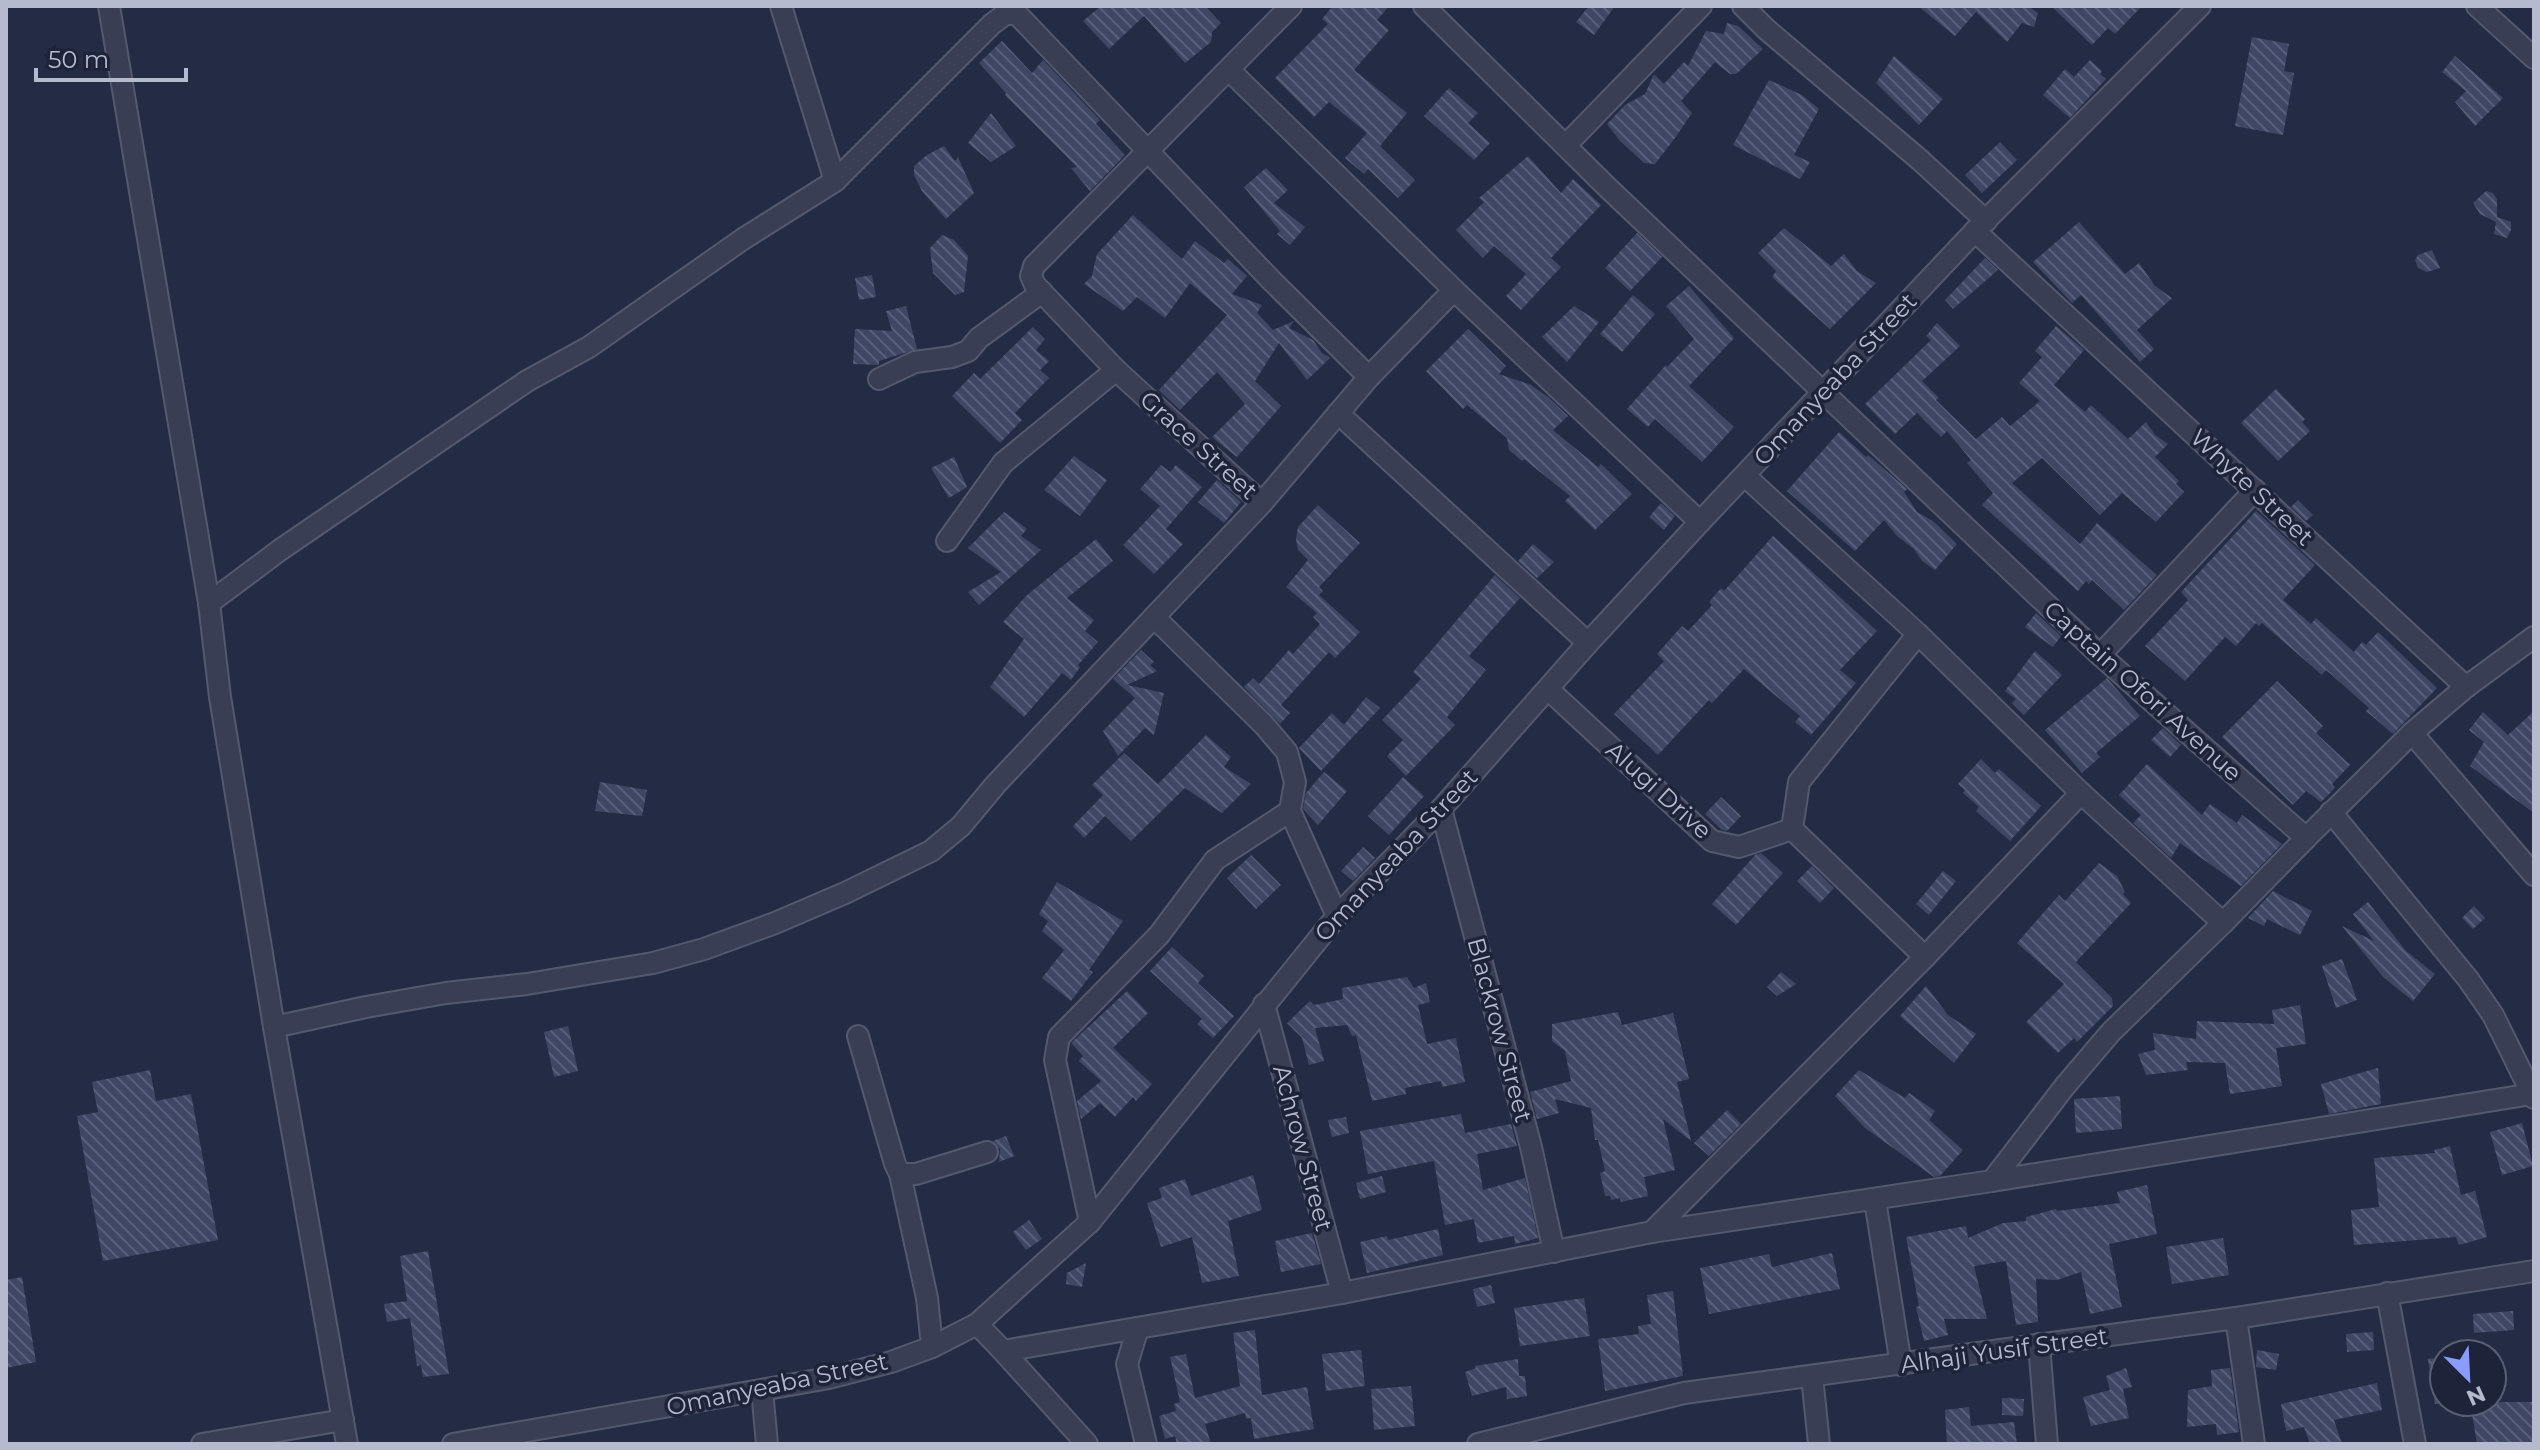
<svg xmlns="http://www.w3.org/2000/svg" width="2540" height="1450" viewBox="0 0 2540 1450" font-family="Montserrat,sans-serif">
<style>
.building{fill:url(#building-back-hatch)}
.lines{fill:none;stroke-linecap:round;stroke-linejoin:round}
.minor-casing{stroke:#54596e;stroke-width:24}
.minor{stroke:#393e54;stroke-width:20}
.labels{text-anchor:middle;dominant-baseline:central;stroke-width:7;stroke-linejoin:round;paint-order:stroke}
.street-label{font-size:24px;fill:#b6bace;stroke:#1d2339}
</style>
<defs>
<pattern id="building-back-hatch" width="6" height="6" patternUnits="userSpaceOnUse" patternTransform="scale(2)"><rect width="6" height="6" fill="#404765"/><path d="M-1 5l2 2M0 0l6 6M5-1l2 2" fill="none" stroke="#595f7a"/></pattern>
</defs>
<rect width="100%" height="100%" fill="#242b45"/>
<g class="building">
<path d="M1101,6h104l16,17 -9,9 -1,10 -26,21 -41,-47 -35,33 -26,-28z"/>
<path d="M1333,6h56l-12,14 12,10 -35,40 53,43 -27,33 35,34 -17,18 -30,-29 -4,5 -19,-16 22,-25 -38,-31 -15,15 -39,-39 53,-54 -6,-5z"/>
<path d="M1589,6h26l-21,29 -18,-13z"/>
<path d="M1918,6h110l10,7 -4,14 -12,-4 -15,19 -31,-30 -21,24z"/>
<path d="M2051,6h91l-27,28 -7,-6 -16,17z"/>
<path d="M1727,23l11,3 25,23 -27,25h-6l-15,-12 -34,39 11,12 -17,25 -20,26 -11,-1 -24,-22 -13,-17 18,-19 20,-11 9,-20 10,10 20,-22 4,4 18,-35 18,3z"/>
<path d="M2252,37l37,7 -5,27 10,2 -11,62 -48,-9z"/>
<path d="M1002,41l30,32 11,-13 57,60 -4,4 29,31 -35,36 -19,-23 6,-1 -72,-72 1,-2 -27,-30z"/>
<path d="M1894,56l49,43 -24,26 -43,-42z"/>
<path d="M2455,56l48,42 -28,28 -20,-24 11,-11 -24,-19z"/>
<path d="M2090,60l12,11 -2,3 6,5 -36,39 -27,-23 22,-26 9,8z"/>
<path d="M1769,80l33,15 17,14 -25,46 16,7 -10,17 -67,-34z"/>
<path d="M1449,88l29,25 -10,10 22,20 -16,17 -50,-44z"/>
<path d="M991,113l25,33 -25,16 -23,-19z"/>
<path d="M2000,142l17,18 -35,33 -17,-18z"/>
<path d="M944,146l11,15 3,-4 16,36 -28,26 -24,-28 -8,-16v-9l13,-11z"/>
<path d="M1528,156l33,37 12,-14 28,26 -50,53 10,9 -40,43 -15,-14 20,-22 -32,-28 -11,12 -27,-28 28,-28 -5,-4z"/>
<path d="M1266,168l22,22 -14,13 31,24 -15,18 -13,-11 3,-3 -36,-44z"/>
<path d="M2486,191l7,2 4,6v18l14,5v8l-4,8 -13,-4 2,-12 -16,-8 -7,-11z"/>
<path d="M1133,215l49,44 13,-18 29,22 4,-4 19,17 -15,18 30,11 -5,8 16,17 21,-9 -5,7 24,12 9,13 8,5 -23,22 -28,-37 -24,38 26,25 -44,51 -25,-20 33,-33 -28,-32 -37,38 -21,-20 68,-75 -37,-32 -25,35 -28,-21 -14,14 -39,-27 8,-8 5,-22z"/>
<path d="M2079,222l46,52 14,-11 16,23 17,12 -35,32 17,19 -14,13 -59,-67 -9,8 -39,-41z"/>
<path d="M1784,228l47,38 13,-12 13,17 19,12 -46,46 -58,-52 4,-6 -18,-18z"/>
<path d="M1637,233l25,24 -32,34 -25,-23z"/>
<path d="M942,235l12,5 14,16 -4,36 -9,3 -22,-22 -3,-25z"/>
<path d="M2432,250l8,18 -13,4 -9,-4 -3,-8 3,-5z"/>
<path d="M1985,258l13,12 -45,39 -8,-9z"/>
<path d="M872,275l4,22 -17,3 -4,-22z"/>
<path d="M1689,286l45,52 -45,48 45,41 -32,35 -47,-43 -7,8 -21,-18 39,-44 1,2 27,-28 -28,-33z"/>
<path d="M1633,295l22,19 -33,38 -22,-18z"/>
<path d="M906,306l11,43 -38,12v4l-26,-1 2,-35 37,2 -6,-20z"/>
<path d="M1574,306l25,16 -32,40 -25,-25z"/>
<path d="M1937,323l23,23 -38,35 17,17 -3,2 40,39 26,-22 8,9 30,-25 -21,-18 23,-26 -7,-6 21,-25 28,24 -30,35 31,27 6,-7 37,34 18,-17 9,13 13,9 -13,13 24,24 -3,3 8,8 -28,30 -34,-29 -22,22 -58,-57 -30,25 68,61 17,-21 60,52 -33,35 -32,-30 -3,4 -3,-3 -8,10 -96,-86 11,-12 -26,-30 4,-3 -24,-29 -6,6 -24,-24 -22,21 -30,-30 66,-64 -5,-4z"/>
<path d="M1033,327l12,12 -9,11 13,11 -9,9 9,8 -34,35 7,7 -22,23 -48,-47 22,-23 6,6z"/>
<path d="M1468,329l38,37 -7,8 32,11 17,12 20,19 -15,14 45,37 3,-3 31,30 -37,36 -30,-29 5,-5 -46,-37 -2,2 -13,-11 -2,-12 -40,-33 -4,4 -37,-38z"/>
<path d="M2276,389l29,30 -3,3 8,9 -32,30 -37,-38z"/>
<path d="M1839,432l27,25 2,-2 39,34 -3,3 13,20 16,9 24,23 -22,26 -13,-9 -8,-12 -17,-13 -13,-16 -29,31 -68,-60z"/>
<path d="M1074,456l33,24 -27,36 -36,-26z"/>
<path d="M954,457l13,30 -18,11 -18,-30z"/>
<path d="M1161,465l9,7 6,-7 26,22 -36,42 17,15 -29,30 -31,-29 37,-39 -20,-17z"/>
<path d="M1217,480l24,22 -17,21 -26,-21z"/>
<path d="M2298,500l15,15 -7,6 -15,-14z"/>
<path d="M1661,503l14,13 -11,14 -15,-13z"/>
<path d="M1318,505l42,38 -41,44 4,4 -4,4 41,37 -25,26 -6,-6 -48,53 9,8 -10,11 -36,-37 9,-9 6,6 30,-34 4,4 27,-30 -7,-7 4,-4 -31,-26 22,-27 -10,-10 -2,-11 2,-12z"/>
<path d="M2256,511l59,54 -32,35 28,24 5,-6 38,34 8,-10 4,3 12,-13 59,56 -44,46 -27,-23 3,-3 -43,-38 -4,5 -60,-52 -3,3 -3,-3 -20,23 -11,-9 -40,44 -40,-35 43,-46 -7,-8z"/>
<path d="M1004,512l23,17 -6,7 20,14 -62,55 -11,-13 33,-20 -33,-24z"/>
<path d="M1773,536l104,95 -37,39 16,13 -45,52 -16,-13 5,-6 -56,-47 -32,34 -3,-3 -51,55 -44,-41 50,-53 -7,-7 25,-28 6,5 24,-26 -3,-3 12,-14 3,3z"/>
<path d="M1096,539l17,22 -46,37 27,22 -9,11 13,11 -20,23 2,2 -9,13 -9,-7 -38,44 -34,-30 34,-48 -21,-17 23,-26z"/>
<path d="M1533,544l21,18 -17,16 -19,-17z"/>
<path d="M1495,575l25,23 -51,58 17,14 -39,47 8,8 -49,51 -19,-20 16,-16 -21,-20 39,-41 -8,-7z"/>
<path d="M2036,613l25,23 -8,11 -28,-20z"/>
<path d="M1141,650l13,12 -4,3 7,6 -30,14 37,8 -10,42 -9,-7 -27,28 -15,-25 32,-33 -22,-19z"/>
<path d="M2035,651l27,24 -38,40 -12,-12 4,-4 -11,-8z"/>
<path d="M2107,678l33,38 -44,37 4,4 -18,16 -37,-43z"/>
<path d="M2277,681l46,45 -7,7 34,32 -18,19 3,4 -14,14 -15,-11 -13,14 -71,-68z"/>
<path d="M1366,697l14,11 -59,63 -22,-23 33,-35 12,12z"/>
<path d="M2534,711v102l-64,-47 14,-24 -15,-12 14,-18 25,23z"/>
<path d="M2163,728l18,17 -11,12 -19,-17z"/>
<path d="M1206,735l25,22 -7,10 27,17 -29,29 -37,-25 -54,53 -26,-25 -21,22 -11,-12 30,-31 -11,-10 32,-32 34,31z"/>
<path d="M1981,759l14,14 4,-4 42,37 -31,35 -34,-30 3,-4 -16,-14 2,-3 -7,-6z"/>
<path d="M2147,764l55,51 8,-11 27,19 5,-8 40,29 -41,42 -61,-43 -9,15 -38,-35 8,-8 -22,-20z"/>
<path d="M1324,772l23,19 -29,34 -15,-16 3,-16z"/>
<path d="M1403,777l21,19 -35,39 -21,-19z"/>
<path d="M600,782l47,8 -5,26 -47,-5z"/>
<path d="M1721,797l20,19 -14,15 -5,-1 -17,-16z"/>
<path d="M1363,847l12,11 -22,23 -12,-10z"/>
<path d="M1761,853l22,20 -47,52 -24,-21 43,-49z"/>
<path d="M1251,855l30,30 -25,24 -29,-31z"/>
<path d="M2099,863l18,13 8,16 -2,2 8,9 -55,59 36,36 1,8 -36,36 -3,-4 -16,15 -32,-31 38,-38 -47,-41 42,-48 6,6z"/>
<path d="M1812,866l22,22 -14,15 -23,-22z"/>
<path d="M1943,871l13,10 -27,34 -13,-11z"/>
<path d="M1057,882l66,39 -34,49 4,2 -22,29 -29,-23 22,-28 -22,-19 6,-10 -9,-7z"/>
<path d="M2273,891l39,20 -12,24 -33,-16 -3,7 -16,-8z"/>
<path d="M2368,902l38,49 29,23 -22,27 -30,-24 -41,-51 32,15 -21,-27z"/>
<path d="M2474,906l11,12 -12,11 -11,-11z"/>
<path d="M1172,947l32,29 -6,7 36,33 -21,22 -16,-14 5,-5 -52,-48z"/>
<path d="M2342,959l15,41 -21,8 -14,-42z"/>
<path d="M1781,972l15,12 -19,12 -10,-9z"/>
<path d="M1407,977l7,11 12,-5 4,19 -12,3 9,39 29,-6 9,44 -23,5 -1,-6 -36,7 1,6 -34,7 -16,-66 -4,1 -5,-11 -32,3 9,33 -15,4 -7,-27 -15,-15 23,-22 4,4 29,-6 -1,-11z"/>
<path d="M1926,986l22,29 28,19 -22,29 -54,-47z"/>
<path d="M1127,991l21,22 -35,35 39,36 -16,17 -3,-4 -18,20 -15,-14 -19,16 -4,-18 24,-20 -22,-20 4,-5 -12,-13z"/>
<path d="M2300,1005l6,39 -30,4 6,38 -52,8 -5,-31 -39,-1 2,8 -42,5 -8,-21 17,-4 -2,-17 43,6 1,-18 77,3 -2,-14z"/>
<path d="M1618,1012l4,13 51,-12 16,66 -12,3 14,59 -28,-22 12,51 -31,7 4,19 -27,6 -1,-4 -9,2 -1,-4h-5l-5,-23 5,-2 -7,-31h-3l-4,-32 -36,-9 4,14 -22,6 -7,-27 41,-11 -6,-30 -13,-10v-17z"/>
<path d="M568,1026l10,45 -24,6 -10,-45z"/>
<path d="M2378,1068l3,36 -52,10 -8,-30z"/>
<path d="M150,1070l6,31 35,-7 27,146 -115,21 -26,-145 21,-4 -6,-30z"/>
<path d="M1859,1070l46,28 4,-5 26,18 -6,9 34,30 -23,26 -6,1 -69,-49 -30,-32z"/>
<path d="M2120,1096l2,33 -46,4 -2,-34z"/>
<path d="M1727,1110l14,14 -32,32 -15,-13z"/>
<path d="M1461,1114l4,19 46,-9 6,22 -40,8 6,36 42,-12 13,60 -23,6 -1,-8 -36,7 -4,-24 -29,6 -11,-64 -66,13 -8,-43z"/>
<path d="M1346,1117l3,16 -17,4 -4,-17z"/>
<path d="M2522,1123l11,43 -31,9 -12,-43z"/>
<path d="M1006,1136l8,20 -15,6 1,-13 -7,-8z"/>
<path d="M2450,1146l11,49 14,-4 12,46 -28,8 -3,-8 -102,8 -3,-35 28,-3 -5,-49 61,-5 -1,-3z"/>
<path d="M1253,1175l9,35 -34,11 11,55 -37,7 -10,-46 -31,10 -14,-44 15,-5 -3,-10 26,-9 6,17z"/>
<path d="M1382,1176l4,16 -26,7 -4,-16z"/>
<path d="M2147,1185l10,49 -48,10 13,63 -32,7 -9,-42 -24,8 -21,-1 2,43 -22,3 -10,-64 -32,5 13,53h-43l4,16 -24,6 -8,-34 3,-1 -13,-69 60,-11 2,12 35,-15 23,-2v-4l30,-8 1,2 63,-8 -3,-11z"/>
<path d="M1029,1220l13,19 -16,11 -13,-18z"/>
<path d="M1438,1229l5,26 -76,18 -7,-31 27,-6 1,4z"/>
<path d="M1312,1233l9,31 -40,8 -6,-31z"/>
<path d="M2223,1238l6,37 -57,9 -6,-37z"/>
<path d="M428,1251l21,123 -26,3 -2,-12 -4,1 -7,-48 -23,4 -3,-18 23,-3 -7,-45z"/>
<path d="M1832,1253l8,36 -131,25 -9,-46 69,-14 3,13z"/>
<path d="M1086,1263l-4,24 -16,-3 1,-11z"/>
<path d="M22,1277l14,85 -30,6v-88z"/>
<path d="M1491,1285l4,18 -18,4 -4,-18z"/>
<path d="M1673,1291l10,85 -78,15 -7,-52 41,-5 -1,-8 13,-2 -4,-29z"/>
<path d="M1584,1298l6,38 -70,10 -6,-38z"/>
<path d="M2513,1311l1,19 -40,3 -1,-19z"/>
<path d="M1255,1330l7,65 45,-8 7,42 -60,10 -3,-21 -5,1 -1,-6 -40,11 6,20h-34l-2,-8 -10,3 -6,-23 17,-5 -2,-7 6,-2 -10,-45 16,-3 9,44 45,-12 -7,-53z"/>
<path d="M2373,1332l1,18 -27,2 -1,-18z"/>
<path d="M1361,1350l4,36 -39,5 -4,-37z"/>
<path d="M2257,1350l22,4 -3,16 -20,-3z"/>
<path d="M2444,1357v46l-9,1 -7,-45z"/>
<path d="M1518,1359l1,17h6l2,20 -20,3 -1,-12 -34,9 -7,-24 11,-4 -1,-2z"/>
<path d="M2126,1368l6,19 -9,2 6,29 -38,8 -8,-29 27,-7 -4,-14z"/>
<path d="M2230,1368l9,64 -22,3 -1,-11 -29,3 1,-37 24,-4 -1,-16z"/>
<path d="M2377,1383l5,27 -48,10 8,24h-32l-6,-17 -18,4 -5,-27z"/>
<path d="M1411,1386l4,40 -41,4 -3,-41z"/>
<path d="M2002,1398l22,1 -1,17 -21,-1z"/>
<path d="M2470,1402h63l1,42h-57z"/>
<path d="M1969,1407l2,19 43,-4 3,22h-70l-2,-34z"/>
</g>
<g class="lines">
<g class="minor-casing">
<g id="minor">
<path d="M109,6l100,597 11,94 54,330 73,417"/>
<path d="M781,6l54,175"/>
<path d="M1291,6l-257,260 -3,10 4,9 81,85 146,133 107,-126 85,-87 246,232"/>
<path d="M1424,6l183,181 493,468 206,183 106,-105 54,-46"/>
<path d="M1743,6l23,23 154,131 66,61"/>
<path d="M2477,6l57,52"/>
<path d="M1229,70l225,220"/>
<path d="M1566,145l135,-139"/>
<path d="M1975,231l491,456 68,-50"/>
<path d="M879,379l36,-17 37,-5 16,-6 11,-13 63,-46"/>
<path d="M1338,413l250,230"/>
<path d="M1262,503l-108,114 110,108 23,27 8,30 -5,29 47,105"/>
<path d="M947,541l56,-78 113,-93"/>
<path d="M209,603l71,-53 247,-169 62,-34 154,-108 92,-58 157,-157 12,-9 12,-2 255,267 98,97"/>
<path d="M2100,655l155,-165"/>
<path d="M1548,689l164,152 27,6 53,-18 133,128"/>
<path d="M2412,733l122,142"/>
<path d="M1441,809l90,338 23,105"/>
<path d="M2331,812l137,167 25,36 41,83"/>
<path d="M1792,829l7,-47 119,-148"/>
<path d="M2223,923l83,-85"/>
<path d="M1264,1004l78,289"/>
<path d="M274,1027l92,-20 80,-14 81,-9 126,-21 51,-14 71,-26 70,-30 86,-42 30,-25 35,-42 158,-167"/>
<path d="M858,1036l37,128 5,10h16l71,-22"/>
<path d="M900,1174l27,124 5,49"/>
<path d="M1992,1181l540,-87"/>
<path d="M1875,1200l26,165"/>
<path d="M1090,1222l-35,-162 4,-23 100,-102 56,-75 75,-49"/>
<path d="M1652,1232l273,-275 156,-164"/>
<path d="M2387,1293l28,151"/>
<path d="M2236,1318l18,126"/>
<path d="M977,1324l26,27 339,-58 310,-61 340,-51 73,-95 46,-54 112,-109 -142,-130 -163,-159 -173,-158"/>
<path d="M1138,1328l-11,36 19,80"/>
<path d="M2039,1344l8,100"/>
<path d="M1003,1351l84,93"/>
<path d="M1812,1376l7,68"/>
<path d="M762,1390l5,54"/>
<path d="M202,1444l141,-24"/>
<path d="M453,1444l376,-66 62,-16 41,-15 45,-23 113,-102 247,-306 104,-107 147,-166 112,-121 275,-291 225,-225"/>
<path d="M1478,1444l206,-51 552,-75 298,-47"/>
</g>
</g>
<use href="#minor" class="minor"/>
</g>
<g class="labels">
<g class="street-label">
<text transform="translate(1835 379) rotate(-47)">Omanyeaba Street</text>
<text transform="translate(1199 445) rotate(42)">Grace Street</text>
<text transform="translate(2252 487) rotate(43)">Whyte Street</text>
<text transform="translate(2143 691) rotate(42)">Captain Ofori Avenue</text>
<text transform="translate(1659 790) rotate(42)">Alugi Drive</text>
<text transform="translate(1396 855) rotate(-47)">Omanyeaba Street</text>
<text transform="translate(1500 1030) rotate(75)">Blackrow Street</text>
<text transform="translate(1303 1148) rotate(75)">Achrow Street</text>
<text transform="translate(2004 1350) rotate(-8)">Alhaji Yusif Street</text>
<text transform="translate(777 1384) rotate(-12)">Omanyeaba Street</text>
</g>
</g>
<rect width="2540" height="1450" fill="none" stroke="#b6bace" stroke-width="16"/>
<g transform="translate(2468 1378) rotate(156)"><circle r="38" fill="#1d2339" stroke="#5a5f75" stroke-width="2"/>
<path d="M0-6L14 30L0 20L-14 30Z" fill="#8a9dff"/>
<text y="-12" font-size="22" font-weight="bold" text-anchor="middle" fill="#b6bace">N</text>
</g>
<path d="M36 68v12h150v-12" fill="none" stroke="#b6bace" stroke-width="4"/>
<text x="48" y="68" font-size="24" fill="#b6bace" stroke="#1d2339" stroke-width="6" paint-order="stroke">50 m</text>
</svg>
